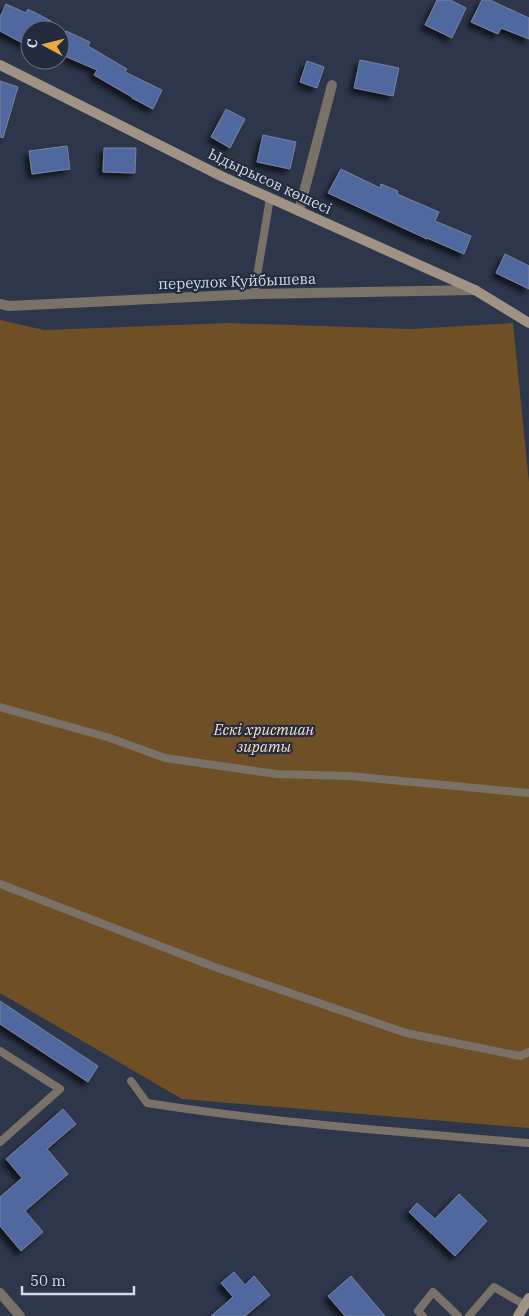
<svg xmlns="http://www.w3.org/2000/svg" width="529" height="1316" viewBox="0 0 529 1316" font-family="'IBM Plex Serif',serif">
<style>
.green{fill:#6e4f26}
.building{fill:#5069a0;stroke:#78839a;filter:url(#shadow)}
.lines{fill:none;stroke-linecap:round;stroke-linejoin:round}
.lane{stroke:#7a7269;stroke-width:8}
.street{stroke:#7a7269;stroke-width:10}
.secondary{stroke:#a09385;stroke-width:10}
.labels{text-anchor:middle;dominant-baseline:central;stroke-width:4.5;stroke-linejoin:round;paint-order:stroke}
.street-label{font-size:15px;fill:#d3d9e5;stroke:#232c3f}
.park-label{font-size:15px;font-style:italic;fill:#fae0c1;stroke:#232c3f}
</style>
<defs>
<filter id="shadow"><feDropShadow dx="-4.5" dy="4.5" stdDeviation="2.5" flood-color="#0009"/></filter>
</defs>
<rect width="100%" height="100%" fill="#2d364a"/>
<path class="green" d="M0,320l44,10 184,-7 183,6 102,-6 16,159v646l-347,-29 -182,-106z"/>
<g class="building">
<path d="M437,0h13l16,8 -14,30 -27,-13z"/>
<path d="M482,0h8l39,18v21l-28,-11 -3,6 -27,-12z"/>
<path d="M6,4l20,9 2,-4 23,12 -4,9h-17v17l-30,-16v-14z"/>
<path d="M66,31l24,11 -2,4 39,23 -2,3 37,18 -9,19 -21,-11v-1l-38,-22 3,-5 -37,-16v-9z"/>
<path d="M360,60l39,8 -6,28 -39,-8z"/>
<path d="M307,61l17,6 -7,21 -17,-6z"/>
<path d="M0,81l18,6 -15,51 -3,-1z"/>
<path d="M226,109l19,10 -15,29 -19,-11z"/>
<path d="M263,135l33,7 -6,27 -33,-7z"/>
<path d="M67,146l3,23 -38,5 -3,-23z"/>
<path d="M104,148h32l-1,25 -32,-1z"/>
<path d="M341,169l39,19 1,-4 17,7 -1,3 42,18 -4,9 36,15 -7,18 -37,-16v1l-99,-46z"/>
<path d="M505,254l24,12v23l-33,-16z"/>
<path d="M0,1001l98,65 -10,16 -88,-58z"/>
<path d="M63,1109l13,15 -29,25 21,25 -43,37 18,21 -22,19 -21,-25v-29l22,-19 -16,-19z"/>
<path d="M459,1194l28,27 -32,35 -46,-44 8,-9 18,16z"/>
<path d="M234,1272l11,13 9,-9 16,19 -25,21h-34l22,-19 -12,-14z"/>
<path d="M351,1276l34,40h-40l-17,-20z"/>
</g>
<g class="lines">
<g class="lane">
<path d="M254,294l16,-96"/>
<path d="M0,707l110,31 55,20 111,16 73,2 180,17"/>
<path d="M0,884l212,82 194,67 114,23 9,-4"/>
<path d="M0,1051l60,38 -60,53"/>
<path d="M131,1081l16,22c127,20 254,29 382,40"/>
<path d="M423,1316l-5,-5 15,-19 25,24"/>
<path d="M469,1316l25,-29 31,18"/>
</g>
<g class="street">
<path d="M299,211l33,-126"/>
<path d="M0,304l9,2 245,-12 221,-4"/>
<path d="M0,1293l20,23"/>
</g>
<g class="secondary">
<path d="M0,65l221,111 254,114 54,33"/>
<path d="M518,1316l11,-18"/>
</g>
</g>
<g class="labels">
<g class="street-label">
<text transform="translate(270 181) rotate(25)">Ыдырысов көшесі</text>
<text transform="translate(237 281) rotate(-2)">переулок Куйбышева</text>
</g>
<g class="park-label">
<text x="264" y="729">Ескі христиан<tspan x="264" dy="17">зираты</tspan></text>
</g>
</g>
<g transform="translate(45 45) rotate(277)"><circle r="24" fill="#232c3f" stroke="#697181"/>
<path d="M0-4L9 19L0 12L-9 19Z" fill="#f0a63f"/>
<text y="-8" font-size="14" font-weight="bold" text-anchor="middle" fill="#d3d9e5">С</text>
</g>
<path d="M22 1286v8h112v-8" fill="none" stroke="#d3d9e5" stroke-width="2.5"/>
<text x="30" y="1286" font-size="15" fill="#d3d9e5" stroke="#232c3f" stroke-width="4" paint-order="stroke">50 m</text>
</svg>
